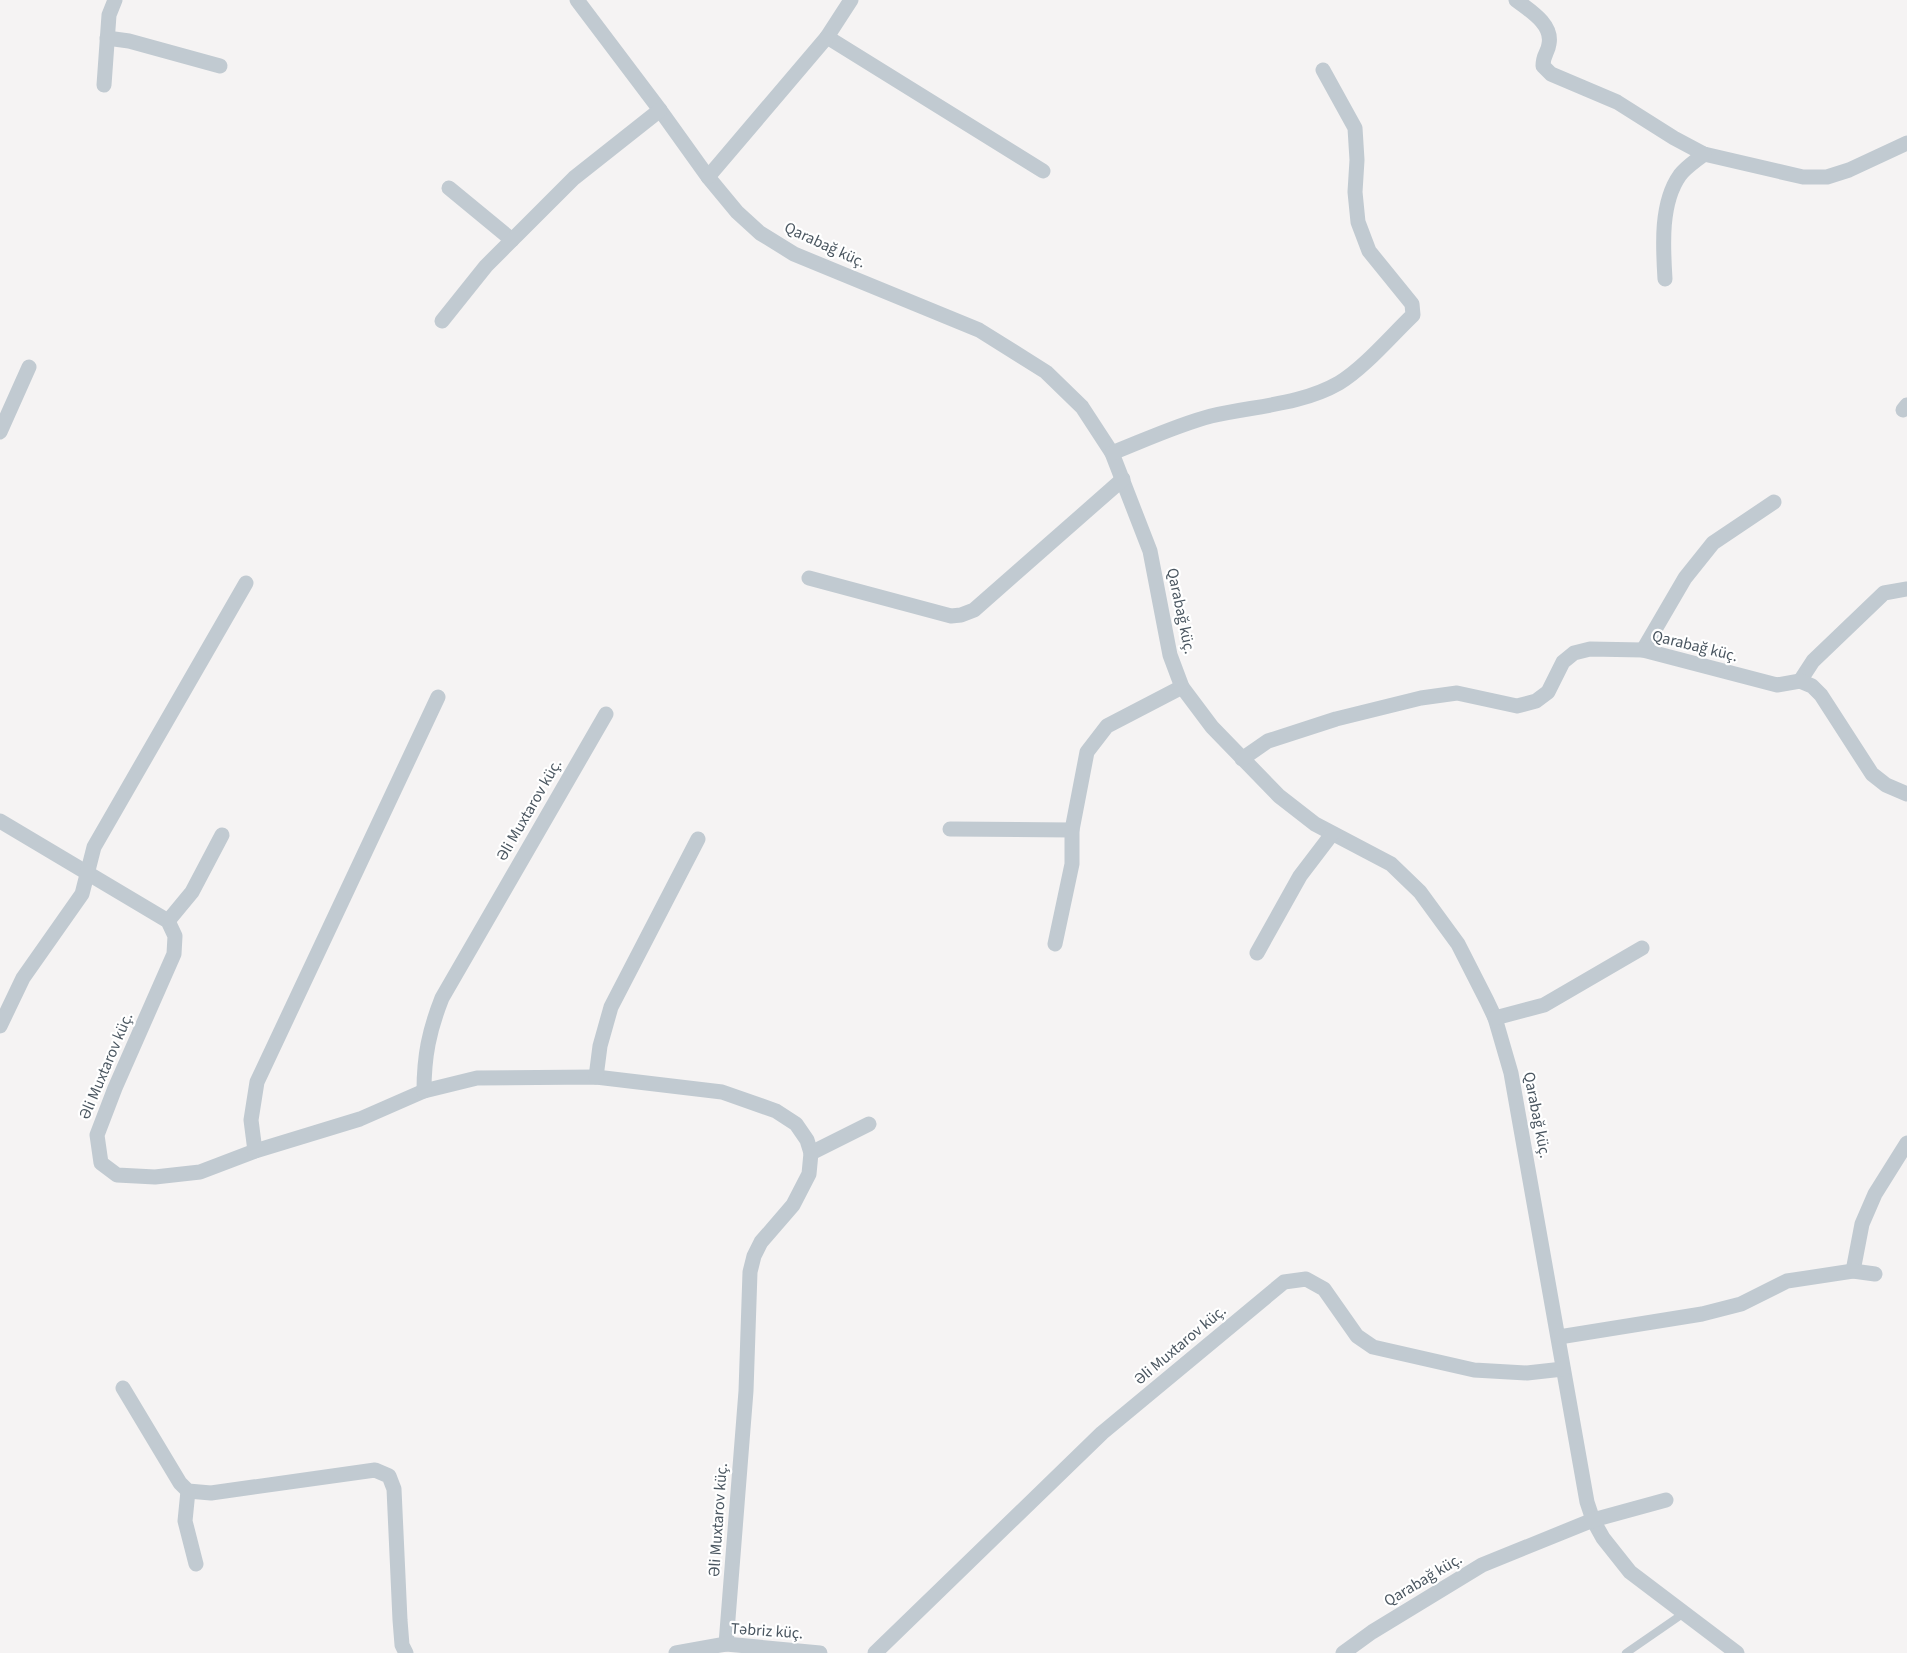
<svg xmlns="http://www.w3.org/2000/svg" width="1907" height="1653" viewBox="0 0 1907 1653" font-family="'Source Sans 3',sans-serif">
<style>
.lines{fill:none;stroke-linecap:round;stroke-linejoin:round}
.lane{stroke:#c1cad1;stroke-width:8}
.street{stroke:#c1cad1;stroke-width:15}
.labels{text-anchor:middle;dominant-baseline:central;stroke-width:4.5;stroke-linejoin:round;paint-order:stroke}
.street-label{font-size:16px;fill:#4a5660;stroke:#fff}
</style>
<rect width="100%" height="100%" fill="#f5f3f3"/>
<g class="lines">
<path class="lane" d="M1626,1653l58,-40"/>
<g class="street">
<path d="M577,0l83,110 48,67 29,35 23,21 34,21 185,76 67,42 36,35 30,46 38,98 20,104 12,32 30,40 67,69 36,28 76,40 29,28 38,52 29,57 8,17 16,55 76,429 6,18 10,18 27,34 107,81"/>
<path d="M1516,0c13,10 37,24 33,44 -1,9 -6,10 -6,22l8,8 66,28 57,36 30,16 99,23h24l22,-7 58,-27"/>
<path d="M827,37l216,134"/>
<path d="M107,38l22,3 91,25"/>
<path d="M104,85l5,-70 6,-15"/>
<path d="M708,177l119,-140 24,-37"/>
<path d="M449,188l63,52"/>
<path d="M1665,279c-2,-32 -5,-76 15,-104 6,-8 17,-15 24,-21"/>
<path d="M442,321l44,-55 88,-88 86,-68"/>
<path d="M1903,410l4,-5"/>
<path d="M0,432l29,-65"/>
<path d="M1112,453c33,-13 65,-28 99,-37 42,-10 90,-11 128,-33 25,-15 52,-47 74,-68l-1,-11 -43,-53 -11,-29 -3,-30 2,-32 -2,-32 -32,-58"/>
<path d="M809,578l142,38 10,-1 13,-5 149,-131"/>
<path d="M1643,650l42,-72 28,-35 61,-41"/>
<path d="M1800,681l13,-20 71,-68 23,-4"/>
<path d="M1242,759l26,-18 68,-22 85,-21 36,-5 60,13 19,-5 12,-9 15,-30 11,-9 16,-4 53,1 134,35 23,-4 12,5 9,9 51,79 14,11 21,9"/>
<path d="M0,821l168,100 7,15 -1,18 -59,134 -18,47 4,28 16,12 38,2 45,-5 55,-21 105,-32 64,-28 53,-13 119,-1 126,15 54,19 20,13 11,16 4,13 -2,21 -16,31 -32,37 -7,14 -4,16 -4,119 -20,253"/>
<path d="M950,829l122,1"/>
<path d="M168,921l24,-29 30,-57"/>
<path d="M1055,944l17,-80v-34l15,-78 20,-26 75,-39"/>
<path d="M1257,953l43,-77 32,-42"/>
<path d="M1495,1018l49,-13 98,-57"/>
<path d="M0,1026l23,-48 59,-84 12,-47 152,-264"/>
<path d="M596,1077l4,-31 11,-39 87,-168"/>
<path d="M424,1091c0,-35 5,-60 18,-93l164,-284"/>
<path d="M255,1151l-4,-31 6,-38 181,-385"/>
<path d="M811,1153l58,-29"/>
<path d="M1853,1271l9,-47 13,-30 32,-51"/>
<path d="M1559,1337l143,-23 39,-10 46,-23 66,-10 22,3"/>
<path d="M123,1388l57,95 8,8 23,2 164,-23 14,6 5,13 6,131 2,25 4,8"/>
<path d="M188,1491l-3,30 11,43"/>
<path d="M676,1653l50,-9 94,9"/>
<path d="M875,1653l227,-220 182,-151 22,-3 18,10 33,47 16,11 101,23 53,3 36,-4"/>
<path d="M1343,1653l29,-21 110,-67 111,-45 73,-20"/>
</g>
</g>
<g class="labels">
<g class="street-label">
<text transform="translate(825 245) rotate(25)">Qarabağ küç.</text>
<text transform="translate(1181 611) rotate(78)">Qarabağ küç.</text>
<text transform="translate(1695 646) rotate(14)">Qarabağ küç.</text>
<text transform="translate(529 810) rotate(-60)">Əli Muxtarov küç.</text>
<text transform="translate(106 1066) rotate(-67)">Əli Muxtarov küç.</text>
<text transform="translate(1537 1115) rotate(79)">Qarabağ küç.</text>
<text transform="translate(1180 1345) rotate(-40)">Əli Muxtarov küç.</text>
<text transform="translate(718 1520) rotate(-86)">Əli Muxtarov küç.</text>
<text transform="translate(1423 1580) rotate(-31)">Qarabağ küç.</text>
<text transform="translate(767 1631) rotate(4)">Təbriz küç.</text>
</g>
</g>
</svg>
